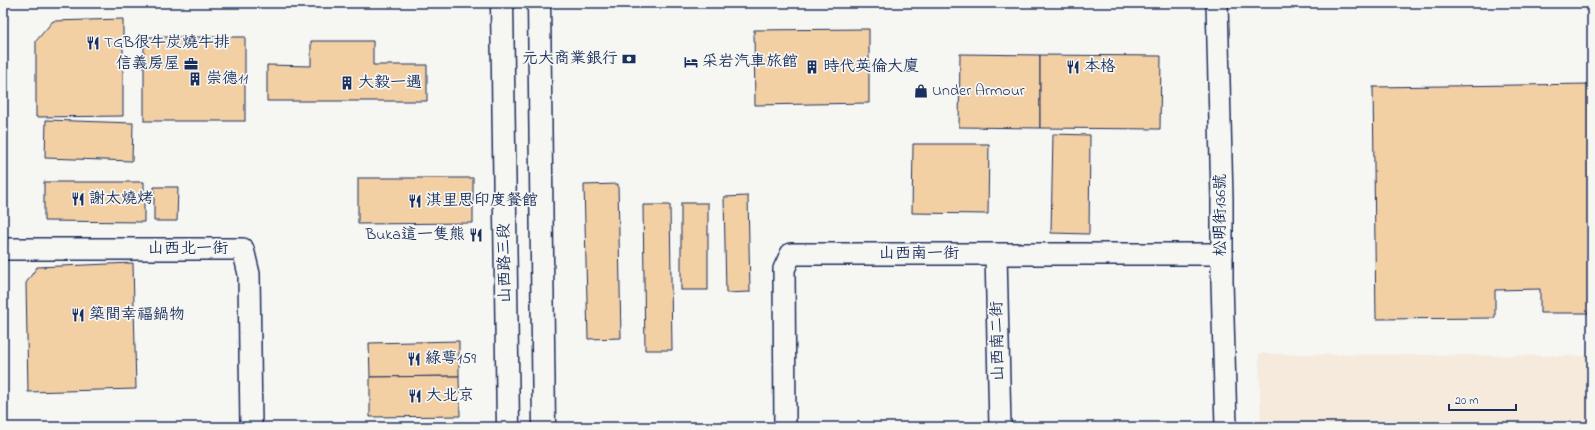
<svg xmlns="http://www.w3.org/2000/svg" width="1595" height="430" viewBox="0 0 1595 430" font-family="'Indie Flower','LXGW WenKai TC',sans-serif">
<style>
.built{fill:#f5eadb}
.building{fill:#f3cfa4;stroke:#1b2f5e}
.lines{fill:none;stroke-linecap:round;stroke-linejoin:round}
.street-casing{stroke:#1b2f5e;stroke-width:24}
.secondary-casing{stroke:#1b2f5e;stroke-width:25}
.street{stroke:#f6f6f2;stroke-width:21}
.secondary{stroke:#f6f6f2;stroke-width:22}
.labels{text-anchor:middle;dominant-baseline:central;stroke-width:3.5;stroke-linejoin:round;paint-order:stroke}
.poi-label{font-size:16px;fill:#1b2f5e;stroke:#f6f6f2;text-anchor:start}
.street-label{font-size:16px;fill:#1b2f5e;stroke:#f6f6f2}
</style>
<rect width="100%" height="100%" fill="#f6f6f2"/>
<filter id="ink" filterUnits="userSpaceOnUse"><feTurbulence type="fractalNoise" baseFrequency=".025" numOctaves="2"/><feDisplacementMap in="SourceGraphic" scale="8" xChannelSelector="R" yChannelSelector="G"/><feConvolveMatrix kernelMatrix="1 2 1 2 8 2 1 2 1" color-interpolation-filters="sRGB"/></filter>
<g filter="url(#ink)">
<path class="built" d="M1259,354l333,2v71h-331z"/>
<g class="building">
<path d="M123,19v97l-87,1v-76l17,-20z"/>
<path d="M869,29v74l-114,2 -1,-75z"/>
<rect x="144" y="37" width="101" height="84"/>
<path d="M311,41h62v24h54v36h-160v-36l44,1z"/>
<path d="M960,54l80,1v73l-81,-1z"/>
<path d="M1040,55l121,1 -1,73 -120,-1z"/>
<path d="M1592,84v229h-52v-24l-45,1v28l-119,1 -3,-232z"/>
<path d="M46,120l87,3 -1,38 -87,-3z"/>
<path d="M1053,134l37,1 -1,99 -38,-1z"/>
<path d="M913,144h76l-1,70 -76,-1z"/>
<path d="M358,178h115v45l-115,1z"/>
<path d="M44,182h100v40l-100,-1z"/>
<path d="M618,184l3,154 -33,1 -4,-154z"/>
<path d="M154,187h24l-1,34h-23z"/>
<path d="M748,196l2,96 -24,1 -2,-96z"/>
<rect x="681" y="203" width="27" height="87"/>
<path d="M643,205h27l2,145h-27z"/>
<path d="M133,263l3,126 -108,3 -2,-109 11,-16z"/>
<path d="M459,341v35l-89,1 -1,-34z"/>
<path d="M459,376l1,40 -90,1v-40z"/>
</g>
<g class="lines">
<g class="street-casing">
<g id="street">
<path d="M1217,3l5,196v82l4,146"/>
<path d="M3,249h240l6,25 2,153"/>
<path d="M996,254l4,173"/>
<path d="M785,427l-1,-158 7,-15h431"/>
</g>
</g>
<g class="secondary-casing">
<g id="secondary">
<path d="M502,3l6,424"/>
<path d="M539,3l5,424"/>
</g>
</g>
<use href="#street" class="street"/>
<use href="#secondary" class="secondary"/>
</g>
</g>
<defs>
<g id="restaurant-bare" transform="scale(1.08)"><path d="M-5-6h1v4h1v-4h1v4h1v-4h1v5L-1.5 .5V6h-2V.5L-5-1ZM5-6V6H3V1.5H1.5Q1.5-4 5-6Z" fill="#1b2f5e" stroke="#f6f6f2" stroke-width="2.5" paint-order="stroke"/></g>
<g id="bank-bare" transform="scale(1.08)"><path d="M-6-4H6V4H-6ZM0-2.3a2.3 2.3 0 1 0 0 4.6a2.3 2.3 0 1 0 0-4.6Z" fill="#1b2f5e" stroke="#f6f6f2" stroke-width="2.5" paint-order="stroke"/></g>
<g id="hotel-bare" transform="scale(1.08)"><path d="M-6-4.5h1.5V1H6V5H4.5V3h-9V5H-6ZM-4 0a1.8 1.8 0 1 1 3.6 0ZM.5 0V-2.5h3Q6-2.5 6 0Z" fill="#1b2f5e" stroke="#f6f6f2" stroke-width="2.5" paint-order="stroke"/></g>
<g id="office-bare" transform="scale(1.08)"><path d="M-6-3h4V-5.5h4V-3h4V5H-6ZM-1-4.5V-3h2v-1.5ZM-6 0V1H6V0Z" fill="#1b2f5e" stroke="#f6f6f2" stroke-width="2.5" paint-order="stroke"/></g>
<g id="building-bare" transform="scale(1.08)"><path d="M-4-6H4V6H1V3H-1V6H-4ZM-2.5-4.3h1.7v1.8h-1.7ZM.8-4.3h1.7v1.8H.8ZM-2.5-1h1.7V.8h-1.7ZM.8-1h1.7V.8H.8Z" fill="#1b2f5e" stroke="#f6f6f2" stroke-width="2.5" paint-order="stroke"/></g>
<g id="shop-bare" transform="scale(1.08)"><path d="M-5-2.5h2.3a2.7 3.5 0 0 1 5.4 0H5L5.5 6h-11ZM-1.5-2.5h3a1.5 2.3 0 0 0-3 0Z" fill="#1b2f5e" stroke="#f6f6f2" stroke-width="2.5" paint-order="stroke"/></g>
</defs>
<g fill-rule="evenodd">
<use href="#restaurant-bare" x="93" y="43"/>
<use href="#bank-bare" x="629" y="59"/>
<use href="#hotel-bare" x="691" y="62"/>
<use href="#office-bare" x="191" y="64"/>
<use href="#building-bare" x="812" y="67"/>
<use href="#restaurant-bare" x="1073" y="67"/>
<use href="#building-bare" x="195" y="79"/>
<use href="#building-bare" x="347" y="83"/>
<use href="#shop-bare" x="921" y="91"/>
<use href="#restaurant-bare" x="78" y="199"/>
<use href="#restaurant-bare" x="415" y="201"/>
<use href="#restaurant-bare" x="476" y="235"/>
<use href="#restaurant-bare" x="78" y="315"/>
<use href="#restaurant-bare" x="414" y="359"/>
<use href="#restaurant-bare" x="415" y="396"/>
</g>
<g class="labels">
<g class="poi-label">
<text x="104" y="43">TGB很牛炭燒牛排</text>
<text x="618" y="59" text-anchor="end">元大商業銀行</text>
<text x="702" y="62">采岩汽車旅館</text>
<text x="180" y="64" text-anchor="end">信義房屋</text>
<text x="823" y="67">時代英倫大廈</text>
<text x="1084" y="67">本格</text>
<text x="206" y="79">崇德11</text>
<text x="358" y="83">大毅一遇</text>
<text x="932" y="91">Under Armour</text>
<text x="89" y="199">謝太燒烤</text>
<text x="426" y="201">淇里思印度餐館</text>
<text x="465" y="235" text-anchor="end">Buka這一隻熊</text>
<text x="89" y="315">築間幸福鍋物</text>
<text x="425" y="359">綠萼159</text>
<text x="426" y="396">大北京</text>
</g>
<g class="street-label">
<text transform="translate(1221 215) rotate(-90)">松明街136號</text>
<text x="188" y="249">山西北一街</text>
<text x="919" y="254">山西南一街</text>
<text transform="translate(505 263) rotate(-91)">山西路三段</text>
<text transform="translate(998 341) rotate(-91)">山西南二街</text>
</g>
</g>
<rect width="1595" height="430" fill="none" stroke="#f6f6f2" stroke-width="16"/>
<rect x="8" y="8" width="1579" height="414" fill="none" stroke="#1b2f5e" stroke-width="1.5" filter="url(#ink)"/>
<path d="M1449 404v6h67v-6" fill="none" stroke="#1b2f5e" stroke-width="2"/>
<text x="1455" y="404" font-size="12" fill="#1b2f5e" stroke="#f6f6f2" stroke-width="3" paint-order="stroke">20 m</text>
</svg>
